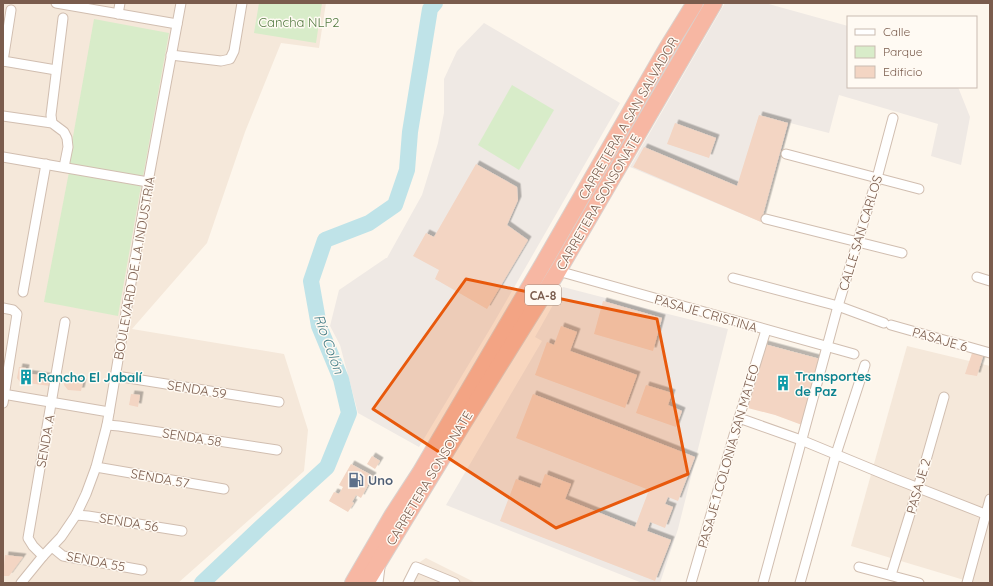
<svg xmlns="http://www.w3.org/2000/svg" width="993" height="586" viewBox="0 0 993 586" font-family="Quicksand,sans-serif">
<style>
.residential{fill:#f5e8da}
.industrial{fill:#efe9e4}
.green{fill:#d8ecc9}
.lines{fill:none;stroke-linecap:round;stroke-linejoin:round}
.river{stroke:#bfe3e8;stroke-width:16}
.building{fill:#f3d5c3;filter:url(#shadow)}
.street-casing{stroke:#d1beb0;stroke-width:11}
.highway-casing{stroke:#dad1cd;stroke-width:18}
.street{stroke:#fff;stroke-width:9}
.highway{stroke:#f7b7a3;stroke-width:16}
.marked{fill:#e8590c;fill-opacity:0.2;stroke:#e8590c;stroke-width:3;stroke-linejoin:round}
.labels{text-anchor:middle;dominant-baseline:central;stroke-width:3;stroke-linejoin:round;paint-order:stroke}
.shield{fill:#fffaf3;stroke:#a28b7f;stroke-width:1}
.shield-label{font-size:12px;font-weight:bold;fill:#7a5c4d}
.park-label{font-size:13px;fill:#537a41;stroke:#fffaf3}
.street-label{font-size:13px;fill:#7a5c4d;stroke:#fffaf3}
.culture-label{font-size:13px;font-weight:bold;fill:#0d838f;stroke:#fffaf3;text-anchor:start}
.service-label{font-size:13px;font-weight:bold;fill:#4e5e75;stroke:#fffaf3;text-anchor:start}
.water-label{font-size:14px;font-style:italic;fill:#437c86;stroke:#fffaf3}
</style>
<defs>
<filter id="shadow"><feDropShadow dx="3.5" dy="-3.5" stdDeviation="0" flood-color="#0004"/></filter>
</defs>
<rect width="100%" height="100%" fill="#fdf6ec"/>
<g class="residential">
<path d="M3,3h323l-7,45 -38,-5 -36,89 -38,111 -75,86 152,25 24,76 -4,41 -126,112h-175z"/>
<path d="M907,346l83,20v217h-16l-123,-37z"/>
<path d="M426,558l50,25h-70l11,-19z"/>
</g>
<g class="industrial">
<path d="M725,3h40l83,23v61h110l12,30 -9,48 -30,-9 7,-32 -99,-29 -10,38 -39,-10 -29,99 -131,-55z"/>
<path d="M484,23l136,80 -127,221 -74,123 -61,-34 -18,-68 -10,-19 9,-36 47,-32h1l35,-63 16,-52 6,-30v-34l13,-28z"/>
<path d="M563,287l89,23 76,19 -50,200 -18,54h-18l-196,-78 96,-164 -7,-4z"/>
</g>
<g class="green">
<path d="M259,3h63l-6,40 -62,-10z"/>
<path d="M94,19l75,14 -27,149 -75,-12z"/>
<path d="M512,85l42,25 -35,60 -41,-25z"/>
<path d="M69,172l72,14 -23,130 -74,-14z"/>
</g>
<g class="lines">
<path class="river" d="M202,583l58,-55 67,-61 22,-54 -8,-34 -22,-53 -8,-45 14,-41 44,-17 26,-18 12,-35 3,-38 20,-123 5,-6"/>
</g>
<g class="building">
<path d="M759,115l29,8 -27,99 -128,-55 11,-20 93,39z"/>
<path d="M675,123l41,15 -7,20 -42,-14z"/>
<path d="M476,164l41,23 1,13 -11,25 21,15 -41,69 -52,-30 4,-9 -26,-14 13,-23 8,4z"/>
<path d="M603,301l59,17 -9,33 -59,-17z"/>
<path d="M561,326l16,6 -7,19 67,24 -12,33 -90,-33 12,-33 7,3z"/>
<path d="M764,344l56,15 -18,66 -27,-10 -31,-8z"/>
<path d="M972,353l11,3 -6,20 -12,-2z"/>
<path d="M19,367l7,1 -1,5 27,4 -2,9 -30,-4 -3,-4z"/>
<path d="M65,380l18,2 -2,9 -13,-1 -4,-5z"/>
<path d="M646,385l26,8 -4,12 14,6 -6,16 -40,-14z"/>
<path d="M131,394l9,1 -2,12 -9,-2z"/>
<path d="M533,394l162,63 -17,44 -10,-4 -3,7 8,3 -8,21 -15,-6 -3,9 24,9 -16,41 -155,-60 16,-42 24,9 5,-14 26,10 -6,15 70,28 14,-37 -133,-52z"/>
<path d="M372,456l8,5 -5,8 -8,-5z"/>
<path d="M351,464l22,12 -12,22 -5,-3 -4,7 2,1 -6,9 -19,-11 5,-9 5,2 4,-7 -4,-2z"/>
<path d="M5,555l18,2 -14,19h-6z"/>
</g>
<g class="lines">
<g class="street-casing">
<g id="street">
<path d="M56,3l121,21"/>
<path d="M118,14l2,-11"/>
<path d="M171,55l50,6 9,-2 4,-8 8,-48"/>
<path d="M3,61l53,9"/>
<path d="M3,61l8,-51"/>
<path d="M3,116l49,7 12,9 3,6 1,9 -4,20"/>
<path d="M52,123l-1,-8 12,-97"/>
<path d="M786,154l133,35"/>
<path d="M3,157l145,25"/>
<path d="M766,219l136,34"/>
<path d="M558,271l296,83"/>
<path d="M977,277l13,4"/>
<path d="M733,278l105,28 46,17"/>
<path d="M23,292l23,-128"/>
<path d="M3,308l10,2 4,4 -14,89"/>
<path d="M891,325l99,28"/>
<path d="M116,376l163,26"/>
<path d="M3,394l106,18"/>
<path d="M739,418l62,22 92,38 97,38"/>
<path d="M107,425l12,1 158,24"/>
<path d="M96,467l128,22"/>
<path d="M76,515l12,1 94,15"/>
<path d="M52,547l11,9 79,14"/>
<path d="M43,556l-10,-10 -5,-8 37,-216"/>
<path d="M859,567l60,16"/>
<path d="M891,575l27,-87 26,-91"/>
<path d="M21,583l22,-27 18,-19 15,-22 10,-21 10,-27 11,-42 41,-243 33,-179"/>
<path d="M378,583l2,-16"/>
<path d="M408,583l8,-16 39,16"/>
<path d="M691,583l48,-165 27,-88"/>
<path d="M763,583l75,-277 39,-128 16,-60"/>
<path d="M800,583l36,-129 29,-89"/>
<path d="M967,583l23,-84"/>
</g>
</g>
<g class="highway-casing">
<g id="highway">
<path d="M353,583l39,-67 28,-43 123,-209 123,-214 29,-47"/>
<path d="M366,583l96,-158 96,-154 156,-268"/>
</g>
</g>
<use href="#street" class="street"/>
<use href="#highway" class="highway"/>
</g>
<path class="marked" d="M466,279l191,40 31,155 -132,54 -183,-119z"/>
<defs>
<g id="building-bare" transform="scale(1.2)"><path d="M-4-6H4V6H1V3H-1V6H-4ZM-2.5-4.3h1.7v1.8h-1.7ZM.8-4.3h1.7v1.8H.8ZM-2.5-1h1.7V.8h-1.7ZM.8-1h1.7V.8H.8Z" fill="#0f9aa8" stroke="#fffaf3" stroke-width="2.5" paint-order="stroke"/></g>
<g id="fuel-bare" transform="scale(1.2)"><path d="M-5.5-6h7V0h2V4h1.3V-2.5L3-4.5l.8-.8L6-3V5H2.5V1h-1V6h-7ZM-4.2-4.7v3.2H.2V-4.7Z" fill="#5c6f8a" stroke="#fffaf3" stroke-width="2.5" paint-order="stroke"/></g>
</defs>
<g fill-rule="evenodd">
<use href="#building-bare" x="26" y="377"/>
<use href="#building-bare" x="783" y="383"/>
<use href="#fuel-bare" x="356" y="480"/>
</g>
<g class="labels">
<rect class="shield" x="525" y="285" width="36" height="20" rx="3"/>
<g class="shield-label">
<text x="543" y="295">CA-8</text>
</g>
<g class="park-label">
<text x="299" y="22">Cancha NLP2</text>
</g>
<g class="street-label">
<text transform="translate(628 118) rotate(-60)">CARRETERA A SAN SALVADOR</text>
<text transform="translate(598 202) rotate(-60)">CARRETERA SONSONATE</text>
<text transform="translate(860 233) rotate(-73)">CALLE SAN CARLOS</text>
<text transform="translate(134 268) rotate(-80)">BOULEVARD DE LA INDUSTRIA</text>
<text transform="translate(706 313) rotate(16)">PASAJE CRISTINA</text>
<text transform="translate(940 339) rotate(16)">PASAJE 6</text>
<text transform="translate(197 389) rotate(9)">SENDA 59</text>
<text transform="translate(192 437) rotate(9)">SENDA 58</text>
<text transform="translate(45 441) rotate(-80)">SENDA A</text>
<text transform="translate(728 456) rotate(-74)">PASAJE 1 COLONIA SAN MATEO</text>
<text transform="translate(160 478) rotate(10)">SENDA 57</text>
<text transform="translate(429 478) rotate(-59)">CARRETERA SONSONATE</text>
<text transform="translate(918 486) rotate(-74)">PASAJE 2</text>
<text transform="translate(129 522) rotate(9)">SENDA 56</text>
<text transform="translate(96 561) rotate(11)">SENDA 55</text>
</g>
<g class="culture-label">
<text x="795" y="376">Transportes<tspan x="795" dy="15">de Paz</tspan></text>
<text x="38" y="377">Rancho El Jabalí</text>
</g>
<g class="service-label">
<text x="368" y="480">Uno</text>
</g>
<g class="water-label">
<text transform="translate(329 344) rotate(70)">Río Colón</text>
</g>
</g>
<rect width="993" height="586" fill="none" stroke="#7a5c4d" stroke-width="8"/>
<rect x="847" y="16" width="130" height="72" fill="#fffaf3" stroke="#cabbb1"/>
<rect x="855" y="29" width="20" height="6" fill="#ffffff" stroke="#cabbb1"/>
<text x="883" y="36" font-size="12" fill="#7a5c4d">Calle</text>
<rect x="855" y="46" width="20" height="12" fill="#d8ecc9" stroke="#cabbb1"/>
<text x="883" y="56" font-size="12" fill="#7a5c4d">Parque</text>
<rect x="855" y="66" width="20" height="12" fill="#f3d5c3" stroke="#cabbb1"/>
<text x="883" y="76" font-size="12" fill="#7a5c4d">Edificio</text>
</svg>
